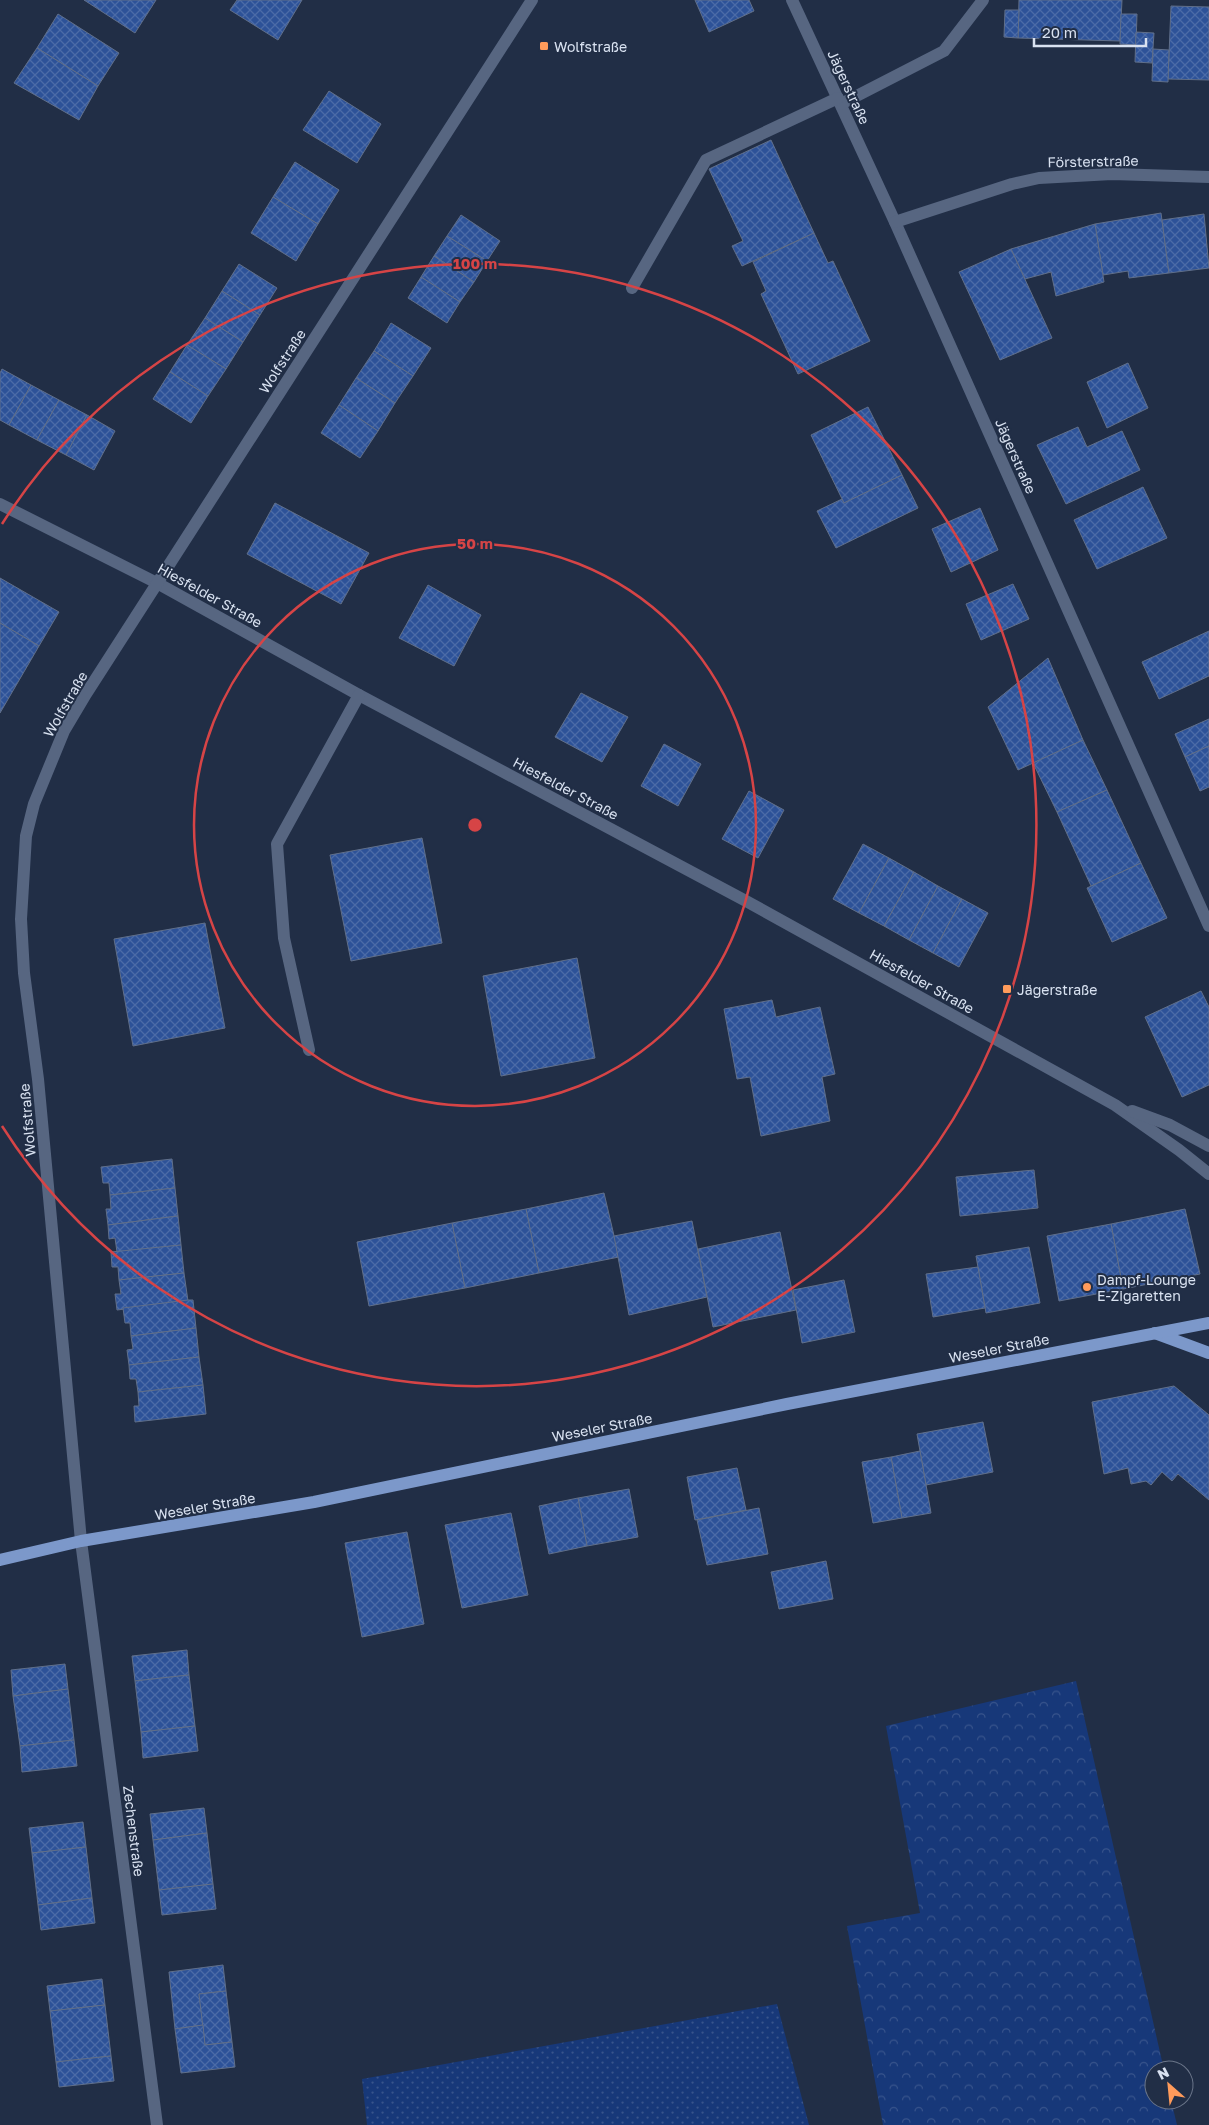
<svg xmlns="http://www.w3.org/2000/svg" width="1209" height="2125" viewBox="0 0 1209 2125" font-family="'Golos Text',sans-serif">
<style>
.grass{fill:url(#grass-dots)}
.forest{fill:url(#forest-crowns)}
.building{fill:url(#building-cross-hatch);stroke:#606f8a}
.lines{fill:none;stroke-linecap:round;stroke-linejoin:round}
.minor{stroke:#576681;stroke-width:12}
.major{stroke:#7c98ca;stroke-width:12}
.ring{fill:none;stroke:#d64446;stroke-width:2.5}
.poi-dot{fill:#ff9b5b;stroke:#212e46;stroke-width:2}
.labels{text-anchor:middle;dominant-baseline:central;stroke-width:4;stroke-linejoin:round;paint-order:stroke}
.poi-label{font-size:14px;fill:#d9e2f1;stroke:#212e46;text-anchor:start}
.street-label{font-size:14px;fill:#d9e2f1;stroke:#212e46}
.centre{fill:#d64446;stroke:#212e46;stroke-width:2.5}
.ring-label{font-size:15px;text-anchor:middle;font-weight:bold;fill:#d64446;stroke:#212e46;stroke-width:4;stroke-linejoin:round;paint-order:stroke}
</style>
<defs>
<pattern id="grass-dots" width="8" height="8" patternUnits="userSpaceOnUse" patternTransform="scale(1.25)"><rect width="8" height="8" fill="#173879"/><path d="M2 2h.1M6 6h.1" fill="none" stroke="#38548c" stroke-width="1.8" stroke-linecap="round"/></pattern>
<pattern id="forest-crowns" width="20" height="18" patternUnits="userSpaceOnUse" patternTransform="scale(1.25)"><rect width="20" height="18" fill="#173879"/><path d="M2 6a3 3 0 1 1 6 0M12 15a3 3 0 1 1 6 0" fill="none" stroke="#38548c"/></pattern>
<pattern id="building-cross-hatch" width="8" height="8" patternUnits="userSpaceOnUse" patternTransform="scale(1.25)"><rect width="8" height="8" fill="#2d5298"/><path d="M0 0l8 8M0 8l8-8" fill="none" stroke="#4b6ba7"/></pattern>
</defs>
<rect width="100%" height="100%" fill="#212e46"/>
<path class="grass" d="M777,2004l32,121h-442l-5,-46z"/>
<path class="forest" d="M1076,1681l88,389h-10v30h17l6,25h-294l-36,-199 73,-13 -34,-187z"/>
<g class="building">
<path d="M84,0h72l-21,33z"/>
<path d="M237,0h65l-24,40 -48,-30z"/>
<path d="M695,0h54l5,11 -45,21z"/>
<path d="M1019,0h103l-2,41 -102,-3z"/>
<path d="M1171,6l38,1v73l-41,-1z"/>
<path d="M1005,10h14l-1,28 -14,-1z"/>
<path d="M58,14l61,39 -21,33 -61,-38z"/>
<path d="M1121,14h16l-1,31 -16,-1z"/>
<path d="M1136,32l18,1 -2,30 -17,-1z"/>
<path d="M37,48l61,38 -19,34 -65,-37z"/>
<path d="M1153,49l16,1 -1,32 -16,-1z"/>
<path d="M329,91l52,33 -24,39 -54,-33z"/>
<path d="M771,140l43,93 -72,33 -10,-20 11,-5 -34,-72z"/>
<path d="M295,162l44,28 -21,34 -45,-27z"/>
<path d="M273,197l45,27 -22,37 -45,-28z"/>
<path d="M1161,213l8,60 -40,5 -1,-7 -25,4 -8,-51z"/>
<path d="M1204,214l5,54 -40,5 -7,-53z"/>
<path d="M461,215l39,26 -13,20 -40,-25z"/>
<path d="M1095,224l9,58 -48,14 -5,-24 -26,7 -14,-30z"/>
<path d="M814,233l14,30 5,-2 37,80 -72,33 -37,-80 5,-3 -13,-29z"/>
<path d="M447,236l40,25 -13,21 -40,-26z"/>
<path d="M1011,249l41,89 -52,22 -41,-88z"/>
<path d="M434,256l40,26 -14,20 -39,-25z"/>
<path d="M239,264l38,24 -17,27 -38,-24z"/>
<path d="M421,277l39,25 -13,21 -39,-25z"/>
<path d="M222,291l38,24 -17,27 -38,-24z"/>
<path d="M205,318l38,24 -17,27 -39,-24z"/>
<path d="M391,323l40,25 -18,28 -39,-25z"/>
<path d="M187,345l39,24 -18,27 -38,-24z"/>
<path d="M374,351l39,25 -18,27 -39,-25z"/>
<path d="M1128,363l20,45 -41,20 -20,-46z"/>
<path d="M2,369l29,16 -22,40 -9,-5v-47z"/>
<path d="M170,372l38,24 -17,27 -38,-24z"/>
<path d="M356,378l39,25 -17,28 -39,-26z"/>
<path d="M31,385l28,15 -22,40 -28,-15z"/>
<path d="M59,400l28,15 -21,40 -29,-15z"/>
<path d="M339,405l39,26 -18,27 -39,-25z"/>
<path d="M868,407l34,68 -58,28 -33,-68z"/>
<path d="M87,415l28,16 -21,39 -28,-15z"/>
<path d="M1078,427l9,20 35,-16 18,39 -74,34 -29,-59z"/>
<path d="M902,475l16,33 -82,40 -19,-37 25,-12 2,4z"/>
<path d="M1143,487l24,51 -70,31 -23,-49z"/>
<path d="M275,503l94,50 -28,51 -94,-50z"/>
<path d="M980,508l18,42 -47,22 -19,-43z"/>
<path d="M0,578l59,34 -20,34 -39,-23z"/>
<path d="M1013,584l16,35 -48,21 -15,-36z"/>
<path d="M428,585l53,30 -27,51 -55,-28z"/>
<path d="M0,623l39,23 -39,67z"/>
<path d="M1209,631v45l-50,23 -17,-37z"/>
<path d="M1048,658l35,82 -65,30 -30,-63z"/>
<path d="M581,693l47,24 -26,45 -47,-25z"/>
<path d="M1209,719v27l-24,11 -10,-23z"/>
<path d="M1083,740l24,50 -50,22 -24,-49z"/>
<path d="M664,744l37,20 -23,42 -37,-20z"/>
<path d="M1209,746v41l-9,4 -15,-34z"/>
<path d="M1107,790l34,73 -50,23 -34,-74z"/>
<path d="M749,791l35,19 -26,48 -36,-19z"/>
<path d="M422,838l20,105 -91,18 -21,-106z"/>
<path d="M863,844l26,14 -30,55 -26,-14z"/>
<path d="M889,858l25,14 -30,54 -25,-13z"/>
<path d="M1141,863l26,55 -55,24 -25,-54z"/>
<path d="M914,872l24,14 -29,54 -25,-14z"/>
<path d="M938,886l24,13 -29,54 -24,-13z"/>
<path d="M962,899l26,14 -29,54 -26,-14z"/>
<path d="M205,923l20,105 -92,18 -19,-107z"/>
<path d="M577,958l18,100 -94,18 -18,-100z"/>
<path d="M1201,991l8,16v78l-27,12 -37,-80z"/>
<path d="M772,1000l4,17 44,-10 15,67 -13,3 8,44 -69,15 -11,-59 -13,2 -13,-70z"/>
<path d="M172,1159l3,29 -65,7 -1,-12h-6l-2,-16z"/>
<path d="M1034,1170l4,38 -78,8 -4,-39z"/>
<path d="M175,1188l3,28 -70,9 -2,-16h5l-1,-14z"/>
<path d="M604,1193l15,64 -80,16 -13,-64z"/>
<path d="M526,1209l13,64 -74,15 -13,-65z"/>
<path d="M1185,1209l15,65 -77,15 -12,-65z"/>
<path d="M178,1216l3,29 -64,7 -2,-14 -6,1 -1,-14z"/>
<path d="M692,1221l15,76 -78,18 -15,-79z"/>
<path d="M452,1223l13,65 -96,18 -12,-64z"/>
<path d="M1111,1224l12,65 -64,12 -12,-65z"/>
<path d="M780,1232l16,78 -83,17 -15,-78z"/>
<path d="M181,1245l3,28 -65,7 -1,-13h-6l-1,-15z"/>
<path d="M1029,1247l11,56 -54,10 -10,-57z"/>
<path d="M978,1267l7,41 -52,9 -7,-43z"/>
<path d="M184,1273l4,28 -71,9 -2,-16h6l-2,-14z"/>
<path d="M844,1280l11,52 -53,11 -9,-53z"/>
<path d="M188,1300h5l3,28 -65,8 -1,-13h-5l-2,-15z"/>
<path d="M196,1328l3,29 -70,8 -2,-15 6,-1 -2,-13z"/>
<path d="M199,1357l4,28 -65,7 -2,-13h-6l-1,-14z"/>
<path d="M203,1385l3,29 -71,8 -1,-16h5l-1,-14z"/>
<path d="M1174,1386l35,29v85l-31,-26 -6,7 -10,-9 -11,13 -5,-4 -15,3 -3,-16 -24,6 -12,-72z"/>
<path d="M983,1422l10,50 -67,13 -9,-51z"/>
<path d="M920,1451l11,62 -29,5 -11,-61z"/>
<path d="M891,1457l11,61 -29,5 -11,-61z"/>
<path d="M737,1468l9,42 -51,10 -8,-43z"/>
<path d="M629,1489l9,48 -51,9 -9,-48z"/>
<path d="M578,1498l9,48 -38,8 -10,-48z"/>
<path d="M759,1508l9,46 -61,11 -10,-45z"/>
<path d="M511,1513l17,82 -66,13 -17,-83z"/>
<path d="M407,1532l17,92 -62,13 -17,-94z"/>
<path d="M826,1561l7,38 -54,10 -8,-37z"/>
<path d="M187,1650l2,25 -54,6 -3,-25z"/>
<path d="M65,1664l3,25 -55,7 -2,-26z"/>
<path d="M189,1675l6,51 -54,6 -6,-51z"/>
<path d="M68,1689l6,51 -54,6 -7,-50z"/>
<path d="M195,1726l3,25 -55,7 -2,-26z"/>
<path d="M74,1740l3,26 -55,6 -2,-26z"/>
<path d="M204,1808l3,25 -54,7 -3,-26z"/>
<path d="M83,1822l3,25 -54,6 -3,-25z"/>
<path d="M207,1833l6,51 -54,6 -6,-50z"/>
<path d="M86,1847l6,51 -54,7 -6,-52z"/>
<path d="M213,1884l3,25 -54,6 -3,-25z"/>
<path d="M92,1898l3,25 -54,7 -3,-25z"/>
<path d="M223,1965l3,26 -27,3 4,31 -28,4 -6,-57z"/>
<path d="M102,1979l3,26 -55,6 -3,-25z"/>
<path d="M226,1991l6,51 -27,3 -6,-51z"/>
<path d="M105,2005l6,51 -55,6 -6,-51z"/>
<path d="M203,2025l2,20 27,-3 3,25 -54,6 -6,-44z"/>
<path d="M111,2056l3,25 -55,6 -3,-25z"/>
</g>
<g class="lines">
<g class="minor">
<path d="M792,0l103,222 314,704"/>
<path d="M841,104l103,-53 39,-51"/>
<path d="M895,222l117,-38 27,-6 73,-4 97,3"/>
<path d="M632,288l74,-128 132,-62"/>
<path d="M0,504l157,79 202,112 387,206 369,204 64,45 30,24"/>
<path d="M309,1050l-25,-112 -7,-94 82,-149"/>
<path d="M1132,1111l38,14 39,21"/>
<path d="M157,2125l-76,-584 -43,-462 -14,-106 -3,-54 5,-83 8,-32 30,-73 22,-37 446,-694"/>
</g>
<g class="major">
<path d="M1155,1333l54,20"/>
<path d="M0,1560l81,-19 233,-39 473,-98 422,-81"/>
</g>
</g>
<g class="ring">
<circle cx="475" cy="825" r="281"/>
<path d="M2 524A561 561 0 1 1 2 1126"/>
</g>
<g class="poi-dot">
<rect x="539" y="41" width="10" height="10" rx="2.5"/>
<rect x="1002" y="984" width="10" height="10" rx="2.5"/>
<circle cx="1087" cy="1287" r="5"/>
</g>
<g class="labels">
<g class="poi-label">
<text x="554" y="46">Wolfstraße</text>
<text x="1017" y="989">Jägerstraße</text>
<text x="1097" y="1279">Dampf-Lounge<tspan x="1097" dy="16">E-Zigaretten</tspan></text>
</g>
<g class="street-label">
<text transform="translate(849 87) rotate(65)">Jägerstraße</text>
<text transform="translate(1093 161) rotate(-1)">Försterstraße</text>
<text transform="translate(282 361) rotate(-57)">Wolfstraße</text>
<text transform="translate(1016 456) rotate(66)">Jägerstraße</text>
<text transform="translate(210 595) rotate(29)">Hiesfelder Straße</text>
<text transform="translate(65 704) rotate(-60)">Wolfstraße</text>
<text transform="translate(566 788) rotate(28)">Hiesfelder Straße</text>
<text transform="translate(922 981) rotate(29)">Hiesfelder Straße</text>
<text transform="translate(27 1120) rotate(-95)">Wolfstraße</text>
<text transform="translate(999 1348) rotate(-11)">Weseler Straße</text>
<text transform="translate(602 1427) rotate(-11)">Weseler Straße</text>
<text transform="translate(205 1506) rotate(-10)">Weseler Straße</text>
<text transform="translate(134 1831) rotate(83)">Zechenstraße</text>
</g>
</g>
<circle cx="475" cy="825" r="8" class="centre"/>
<g class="ring-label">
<text x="475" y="269">100 m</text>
<text x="475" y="549">50 m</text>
</g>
<g transform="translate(1169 2085) rotate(333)"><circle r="24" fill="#212e46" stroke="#6b768a"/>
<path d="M0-4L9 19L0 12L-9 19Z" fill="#ff9b5b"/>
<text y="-8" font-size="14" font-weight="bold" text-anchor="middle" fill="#d9e2f1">N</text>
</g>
<path d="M1034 38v8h112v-8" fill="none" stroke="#d9e2f1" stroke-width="2.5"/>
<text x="1042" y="38" font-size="15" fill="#d9e2f1" stroke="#212e46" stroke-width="4" paint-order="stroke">20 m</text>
</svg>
